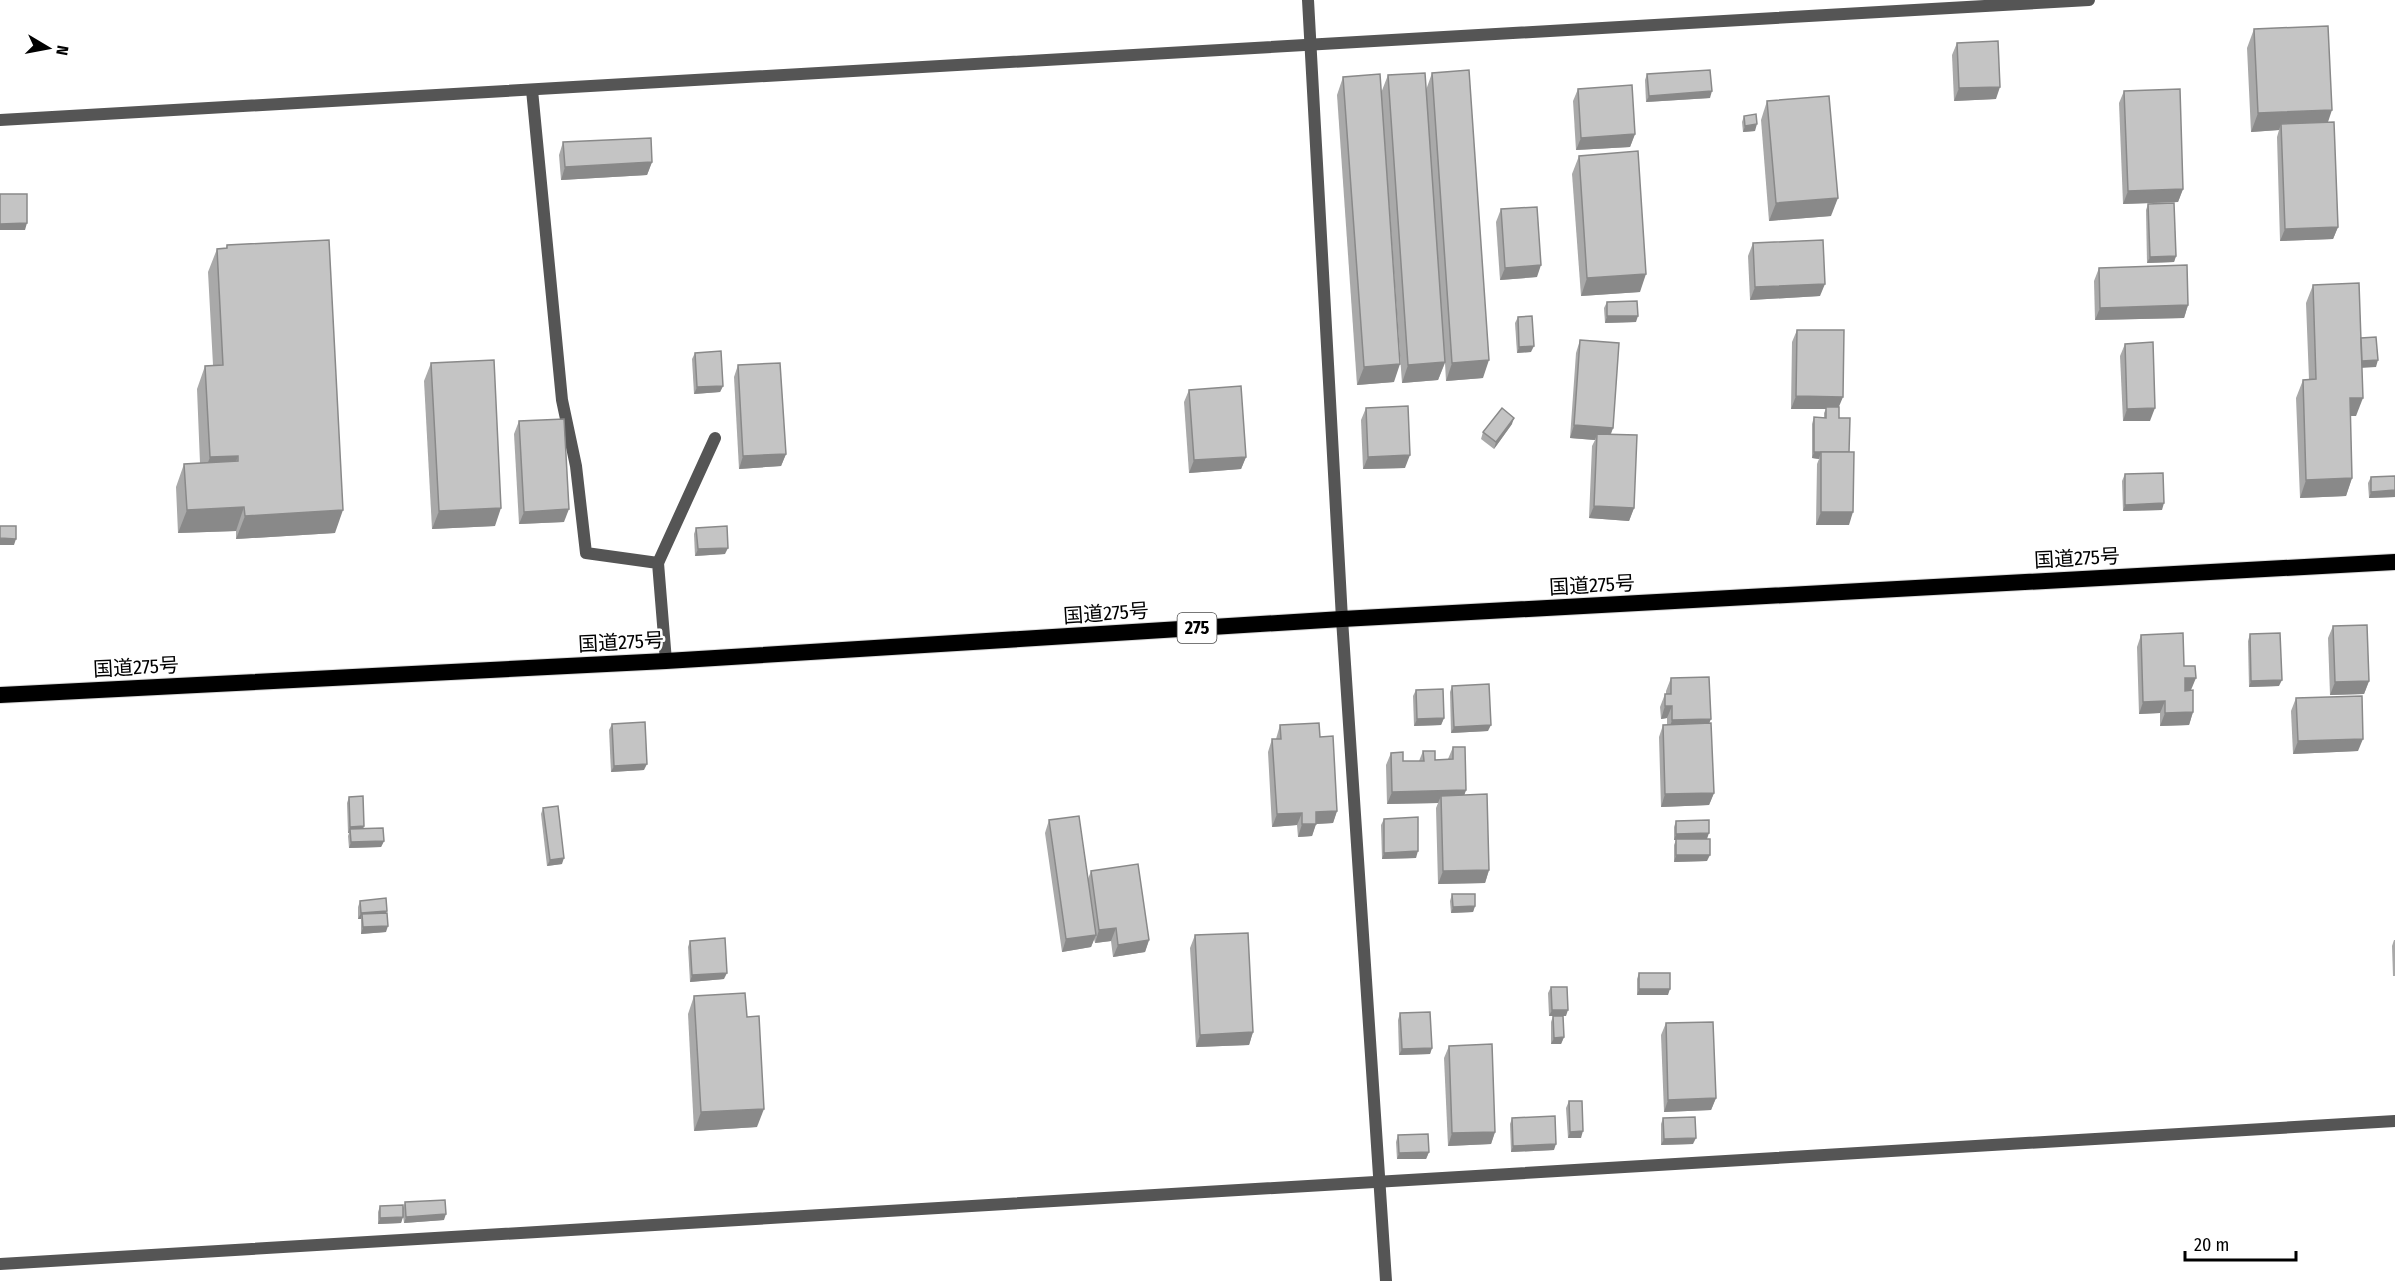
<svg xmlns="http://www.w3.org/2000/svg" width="2395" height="1281" viewBox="0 0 2395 1281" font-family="'Fira Sans Condensed','Noto Sans JP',sans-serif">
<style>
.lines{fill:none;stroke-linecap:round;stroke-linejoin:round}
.trunk-casing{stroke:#dbdbdb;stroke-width:18}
.service{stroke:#555;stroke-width:12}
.minor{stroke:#555;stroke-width:12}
.trunk{stroke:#000;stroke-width:16}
.wall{fill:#a9a9a9}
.shaded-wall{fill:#898989}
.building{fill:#c4c4c4;stroke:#898989;stroke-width:1.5}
.labels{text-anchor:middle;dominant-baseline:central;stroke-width:5;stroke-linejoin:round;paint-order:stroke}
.shield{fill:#fff;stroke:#4c4c4c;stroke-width:1.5}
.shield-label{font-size:18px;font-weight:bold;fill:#000}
.street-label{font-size:20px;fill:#000;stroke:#fff}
</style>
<rect width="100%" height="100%" fill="#fff"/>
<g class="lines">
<g class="trunk-casing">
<path id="trunk" d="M0,695l666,-34 676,-42 1053,-57"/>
</g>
<g class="service">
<path d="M532,90l30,310 14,66 10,87 72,10 8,98"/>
<path d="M658,563l57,-125"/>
</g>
<g class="minor">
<path d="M1308,0l34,619 44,662"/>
<path d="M0,120l2089,-120"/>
<path d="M0,1264l2395,-143"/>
</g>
<use href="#trunk" class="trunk"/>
</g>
<g class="wall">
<path d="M2254,29l74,94 10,104 -5,12 -53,2 -3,-104 2,-7 -28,2 -4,-84z"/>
<path d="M1957,43l39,56 -42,2 -2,-46z"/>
<path d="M1432,73l51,305 -37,3 -1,-18 -7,17 -36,3 -21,-290 7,-18 38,15z"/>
<path d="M1647,74l63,24 -64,4 -1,-22z"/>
<path d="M1343,77l51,305 -37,3 -20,-290z"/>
<path d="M1578,89l57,45 -5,13 -54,3 -3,-49z"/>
<path d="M2124,91l59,98 -5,13 -55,2 -4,-101z"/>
<path d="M1767,101l64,115 -62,5 -8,-101z"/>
<path d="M1744,116l11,15 -12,1 -1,-10z"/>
<path d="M563,142l89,20 -5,13 -86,5 -2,-25z"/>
<path d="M1579,156l61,136 -59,4 -9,-122z"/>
<path d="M2148,204l28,52 -2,6 -27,1 -1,-53z"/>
<path d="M1501,209l36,68 -37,3 -4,-58z"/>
<path d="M1753,243l67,53 -70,4 -2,-44z"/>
<path d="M227,245l108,288 -99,6v-8l-58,2 -2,-46 8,-23 16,-1 -3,-74 8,-23 8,-1 -5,-93 9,-23 9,-1z"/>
<path d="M2099,268l89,37 -4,13 -89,2 -1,-39z"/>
<path d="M2313,285l48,54 15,28h-14l-6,49h-6l2,62 -6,18 -46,2 -4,-100 7,-18h6l-3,-77z"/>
<path d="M1607,302l29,20 -31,1 -1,-15z"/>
<path d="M1518,317l13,35 -14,1 -2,-30z"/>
<path d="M1797,330l42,78v10l10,107h-33l1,-61 2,-5 -7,-1v-34l2,-7 10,1v-5l2,-4h-35l1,-67z"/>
<path d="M1580,340l33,88 -2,6 23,74 -5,13 -40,-3 3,-72 3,-6 -25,-2 6,-85z"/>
<path d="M2125,344l25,77h-27l-3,-65z"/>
<path d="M695,353l28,33 -3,6 -26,2 -2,-35z"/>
<path d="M431,363l64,163 -63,3 -8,-148z"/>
<path d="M738,365l48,89 -5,12 -42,3 -5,-92z"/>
<path d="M1189,390l57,67 -5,12 -52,4 -5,-71z"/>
<path d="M1366,408l39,60 -42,1 -2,-49z"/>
<path d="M519,421l45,101 -45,2 -5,-90z"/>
<path d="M1512,424l-18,25 -13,-10 2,-7z"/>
<path d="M2125,474l37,36 -39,1 -1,-30z"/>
<path d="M2395,476v21l-26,1 -1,-15 3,-6z"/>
<path d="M696,528l29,26 -30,2 -1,-22z"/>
<path d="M2333,626l36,55 -5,13 -34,1 -2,-57z"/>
<path d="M2250,634l29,52 -30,1 -1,-46z"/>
<path d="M2141,635l43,31 7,24 2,22 -4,13 -29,1v-13l-21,1 -2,-67z"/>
<path d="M1671,678l38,45 5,70 -5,12 -48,2 -2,-70 4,-12h4v-7l-6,1 -1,-12 5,-13h1v-3z"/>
<path d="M1452,686l36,45 -37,2 -1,-41z"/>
<path d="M1416,690l28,28 -3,7 -27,1 -1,-30z"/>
<path d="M2296,698l62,53 -65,3 -2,-43z"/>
<path d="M612,724l32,46 -33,2 -2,-42z"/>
<path d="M1280,725l40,12 17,74 -4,12 -17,1 -4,12 -14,1 -1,-12 -25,2 -4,-75 4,-13h4z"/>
<path d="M1453,747l13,43 -2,5 25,75 -4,13 -47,1 -2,-76 2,-5 -51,1 -1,-39 5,-12 12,8h16l4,-10 12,9 13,-1z"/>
<path d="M349,797l15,29 -1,3 21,12 -3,6 -32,1 -1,-12 1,-3h-1l-1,-30z"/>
<path d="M543,808l19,56 -15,2 -6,-52z"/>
<path d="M1384,819l32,39 -34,1 -1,-34z"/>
<path d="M1049,820l39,59 3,-8 58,69 -4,12 -32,5 -2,-16 -16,2 -1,-4 -3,8 -29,5 -17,-119z"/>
<path d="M1676,821l31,18v22l-33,1v-17l2,-5h-2v-13z"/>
<path d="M1452,894l23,12 -2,6 -22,1 -1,-12z"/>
<path d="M360,901l26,12v19l-25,2v-15h-3v-12z"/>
<path d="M1195,935l58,97 -4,13 -53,2 -6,-99z"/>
<path d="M2394,940h1v36h-2l-1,-30z"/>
<path d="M690,941l34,38 -34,3 -2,-35z"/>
<path d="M1639,973l29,22h-31v-16z"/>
<path d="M1551,987l15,29h-3l1,21 -3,7h-10v-22l2,-6h-4l-1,-23z"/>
<path d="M694,996l53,21 10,110 -63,4 -6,-117z"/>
<path d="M1400,1013l32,35 -2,6 -31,1 -1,-35z"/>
<path d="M1666,1023l50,75 -5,12 -47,2 -3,-77z"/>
<path d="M1449,1046l46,86 -4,12 -43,2 -4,-88z"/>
<path d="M1569,1101l12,37h-13l-2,-30z"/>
<path d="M1512,1118l42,32 -43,2 -1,-28z"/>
<path d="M1663,1118l30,26 -32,1v-21z"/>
<path d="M1398,1135l31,17 -3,7h-29l-1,-17z"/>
<path d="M405,1202l39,18 -40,3 -1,-7 -2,7 -23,1v-12l2,-6 23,2z"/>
</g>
<g class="shaded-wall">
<path d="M2000,87l-4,12 -42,2 5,-13z"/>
<path d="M1712,91l-2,7 -64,4 3,-6z"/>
<path d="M2332,110l-6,18 -45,-4 -2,6 -28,2 7,-19z"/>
<path d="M1757,124l-2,7 -12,1 2,-6z"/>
<path d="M1635,134l-5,13 -54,3 5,-12z"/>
<path d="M652,162l-5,13 -86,5 4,-13z"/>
<path d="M2183,189l-5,13 -55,2 5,-13z"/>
<path d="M1838,198l-7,18 -62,5 7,-18z"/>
<path d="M27,223l-2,7h-25v-6z"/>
<path d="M2338,227l-5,12 -53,2 5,-12z"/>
<path d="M2176,256l-2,6 -27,1 3,-6z"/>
<path d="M1541,265l-4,12 -37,3 5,-12z"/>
<path d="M1646,274l-6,18 -59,4 6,-18z"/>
<path d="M1825,284l-5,12 -70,4 5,-13z"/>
<path d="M2188,305l-4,13 -89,2 5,-12z"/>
<path d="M1607,316h31l-2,6 -31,1z"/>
<path d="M1534,346l-3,6 -14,1 2,-6z"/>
<path d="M1489,360l-6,18 -37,3 6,-18z"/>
<path d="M2378,360l-2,7 -16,1 2,-7z"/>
<path d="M1445,362l-7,18 -36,3 6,-18z"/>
<path d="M1400,364l-6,18 -37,3 7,-18z"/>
<path d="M723,386l-3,6 -26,2 3,-7z"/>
<path d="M1796,396l47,1 -5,12 -12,-2v2h-35z"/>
<path d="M2350,398h13l-7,18h-13z"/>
<path d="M2155,408l-5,13h-27l4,-12z"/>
<path d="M1514,418l-2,6 -18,25 2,-7z"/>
<path d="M1574,425l39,3 -5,12 -11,-6 -2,6 -25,-2z"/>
<path d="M1814,452h7l-2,7 -7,-1z"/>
<path d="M786,454l-5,12 -42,3 4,-13z"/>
<path d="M1410,455l-5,13 -42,1 5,-12z"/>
<path d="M238,456l-8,23 -29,2 9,-24z"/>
<path d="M1246,457l-5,12 -52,4 5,-13z"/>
<path d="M2352,478l-6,18 -46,2 6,-18z"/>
<path d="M2395,490v7l-26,1 2,-6z"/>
<path d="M2164,503l-2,7 -39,1 2,-6z"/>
<path d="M1594,506l40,2 -5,13 -40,-3z"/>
<path d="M244,507l-8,24 -58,2 9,-23z"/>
<path d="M501,508l-6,18 -63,3 7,-18z"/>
<path d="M569,509l-5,13 -45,2 5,-12z"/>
<path d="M343,510l-8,23 -99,6 9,-23z"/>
<path d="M1821,512h32l-4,13h-33z"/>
<path d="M0,538l16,1 -2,6h-14z"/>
<path d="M728,548l-3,6 -30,2 3,-7z"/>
<path d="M2185,678h11l-5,12h-11z"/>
<path d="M2282,680l-3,6 -30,1 2,-6z"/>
<path d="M2369,681l-5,13 -34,1 5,-13z"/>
<path d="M2165,701l-5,12 -21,1 4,-12z"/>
<path d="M1665,706h7l-5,12 -6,1z"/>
<path d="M2193,712l-4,13 -29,1 5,-13z"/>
<path d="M1444,718l-3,7 -27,1 3,-7z"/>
<path d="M1711,719l-5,12 -38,2 4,-13z"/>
<path d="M1491,725l-3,6 -37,2 3,-6z"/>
<path d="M2363,739l-5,12 -65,3 5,-13z"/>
<path d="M647,764l-3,6 -33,2 3,-6z"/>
<path d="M1466,790l-4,12 -21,-6 -3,7 -51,1 5,-12z"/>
<path d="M1714,793l-5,12 -48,2 4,-13z"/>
<path d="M1337,811l-4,12 -17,1 -4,12 -14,1 4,-13 14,-12z"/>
<path d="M1302,813l-5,12 -25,2 5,-13z"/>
<path d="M364,826l-3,7 -11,-4 -1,4h-1l2,-6z"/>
<path d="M1709,833l-2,6 -33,1 2,-6z"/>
<path d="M384,841l-3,6 -32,1 2,-6z"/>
<path d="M1418,851l-2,7 -34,1 2,-6z"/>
<path d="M1676,855h34l-3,6 -33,1z"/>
<path d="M564,858l-2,6 -15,2 3,-6z"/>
<path d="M1489,870l-4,13 -47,1 5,-13z"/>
<path d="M1475,906l-2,6 -22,1 2,-6z"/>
<path d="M387,911l-3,6 -22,-3 -1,5h-3l3,-6z"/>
<path d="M388,926l-2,6 -25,2 2,-7z"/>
<path d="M1116,928l-5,13 -16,2 4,-13z"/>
<path d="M1096,935l-5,12 -29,5 4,-13z"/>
<path d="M1149,940l-4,12 -32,5 5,-12z"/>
<path d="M727,973l-3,6 -34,3 2,-7z"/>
<path d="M1639,989h31l-2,6h-31z"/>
<path d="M1552,1010h16l-2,6h-17z"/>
<path d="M1253,1032l-4,13 -53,2 4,-12z"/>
<path d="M1564,1037l-3,7h-10l3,-6z"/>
<path d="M1432,1048l-2,6 -31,1 3,-6z"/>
<path d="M1716,1098l-5,12 -47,2 4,-12z"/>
<path d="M764,1109l-7,18 -63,4 7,-19z"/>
<path d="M1583,1131l-2,7h-13l2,-6z"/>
<path d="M1495,1132l-4,12 -43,2 4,-13z"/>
<path d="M1696,1138l-3,6 -32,1 3,-6z"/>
<path d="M1556,1144l-2,6 -43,2 2,-6z"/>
<path d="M1429,1152l-3,7h-29l2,-6z"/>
<path d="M446,1214l-2,6 -40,3 2,-6z"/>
<path d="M403,1217l-2,6 -23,1 2,-6z"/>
</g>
<g class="building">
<path d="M2328,26l4,84 -74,3 -4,-84z"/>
<path d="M1998,41l2,46 -41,1 -2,-45z"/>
<path d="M1469,70l20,290 -37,3 -20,-290z"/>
<path d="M1710,70l2,21 -63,5 -2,-22z"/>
<path d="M1425,73l20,289 -37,3 -20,-290z"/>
<path d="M1380,74l20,290 -36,3 -21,-290z"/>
<path d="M1632,85l3,49 -54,4 -3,-49z"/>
<path d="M2180,89l3,100 -55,2 -4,-100z"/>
<path d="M1829,96l9,102 -62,5 -9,-102z"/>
<path d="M1756,114l1,10 -12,2 -1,-10z"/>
<path d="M2334,122l4,105 -53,2 -4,-105z"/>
<path d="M651,138l1,24 -87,5 -2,-25z"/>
<path d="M1638,151l8,123 -59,4 -8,-122z"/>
<path d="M0,194h27v29l-27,1z"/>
<path d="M2174,203l2,53 -26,1 -2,-53z"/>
<path d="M1537,207l4,58 -36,3 -4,-59z"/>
<path d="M329,240l14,270 -98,6 -1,-9 -57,3 -3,-46 54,-3v-5l-28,1 -5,-91 18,-1 -6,-116 10,-1v-3z"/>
<path d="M1823,240l2,44 -70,3 -2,-44z"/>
<path d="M2187,265l1,40 -88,3 -1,-40z"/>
<path d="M2359,283l4,115h-13l2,80 -46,2 -3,-100 13,-1 -3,-94z"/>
<path d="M1637,301l1,15h-31v-14z"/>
<path d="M1532,316l2,30 -15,1 -1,-30z"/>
<path d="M1797,330h47l-1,67 -47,-1z"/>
<path d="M2376,337l2,23 -16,1 -1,-23z"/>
<path d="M1580,340l39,3 -6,85 -39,-3z"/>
<path d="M2153,342l2,66 -28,1 -2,-65z"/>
<path d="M721,351l2,35 -26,1 -2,-34z"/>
<path d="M494,360l7,148 -62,3 -8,-148z"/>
<path d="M780,363l6,91 -43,2 -5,-91z"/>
<path d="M1241,386l5,71 -52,3 -5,-70z"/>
<path d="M1408,406l2,49 -42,2 -2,-49z"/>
<path d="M1826,407h13v11h11l-1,34h-35v-35l12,1z"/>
<path d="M1502,408l12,10 -18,24 -13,-10z"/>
<path d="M564,419l5,90 -45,3 -5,-91z"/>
<path d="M1597,434l40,1 -3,73 -40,-2z"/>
<path d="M1821,452h33l-1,60h-32z"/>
<path d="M2163,473l1,30 -39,2v-31z"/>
<path d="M2395,476v14l-24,2v-15z"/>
<path d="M0,526h16v13l-16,-1z"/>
<path d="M727,526l1,22 -30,1 -2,-21z"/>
<path d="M2367,625l2,56 -34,1 -2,-56z"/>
<path d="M2183,633l1,33h11l1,12h-11v13l8,-1v22l-28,1v-12l-22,1 -2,-67z"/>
<path d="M2280,633l2,47 -31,1 -1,-47z"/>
<path d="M1709,677l2,42 -39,1v-14h-7v-12h6v-16z"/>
<path d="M1489,684l2,41 -37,2 -2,-41z"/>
<path d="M1443,689l1,29 -27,1 -1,-29z"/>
<path d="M2362,696l1,43 -65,2 -2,-43z"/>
<path d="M645,722l2,42 -33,2 -2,-42z"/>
<path d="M1319,723l1,14 13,-1 4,75 -21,1v12h-14v-11l-25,1 -5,-75h9l-1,-14z"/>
<path d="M1711,723l3,70 -49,1 -2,-69z"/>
<path d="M1453,747h12l1,43 -74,2 -1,-39 12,-1v9h21l-1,-10h12v9l18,-1z"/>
<path d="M1487,794l2,76 -46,1 -2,-75z"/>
<path d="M363,796l1,30 -14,1 -1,-30z"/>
<path d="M558,806l6,52 -14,2 -7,-52z"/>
<path d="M1079,816l17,119 -30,4 -17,-119z"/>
<path d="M1418,817v34l-34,2v-34z"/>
<path d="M1709,820v13l-33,1v-13z"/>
<path d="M383,828l1,13 -33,1 -1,-13z"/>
<rect x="1676" y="839" width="34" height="16"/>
<path d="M1138,864l11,76 -31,5 -2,-17 -17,2 -8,-59z"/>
<path d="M1452,894h23v12l-22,1z"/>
<path d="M386,898l1,13 -26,2 -1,-12z"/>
<path d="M387,913l1,13 -25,1 -1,-13z"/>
<path d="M1248,933l5,99 -53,3 -5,-100z"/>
<path d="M725,938l2,35 -35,2 -2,-34z"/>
<rect x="1639" y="973" width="31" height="16"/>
<path d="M1551,987h16l1,23h-16z"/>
<path d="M745,993l2,24 12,-1 5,93 -63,3 -7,-116z"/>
<path d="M1430,1012l2,36 -30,1 -2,-36z"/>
<path d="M1553,1016h10l1,21 -10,1z"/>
<path d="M1713,1022l3,76 -48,2 -2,-77z"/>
<path d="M1492,1044l3,88 -43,1 -3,-87z"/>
<path d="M1569,1101h13l1,30 -13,1z"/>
<path d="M1555,1116l1,28 -43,2 -1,-28z"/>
<path d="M1695,1117l1,21 -32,1 -1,-21z"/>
<path d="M1428,1134l1,18 -30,1 -1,-18z"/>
<path d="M445,1200l1,14 -40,3 -1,-15z"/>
<path d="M403,1205v12l-23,1v-12z"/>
</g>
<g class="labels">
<rect class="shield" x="1177.5" y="613" width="39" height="30" rx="4.5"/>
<g class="shield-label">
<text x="1197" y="628">275</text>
</g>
<g class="street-label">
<text transform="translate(2077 558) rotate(-3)">国道275号</text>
<text transform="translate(1592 585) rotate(-3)">国道275号</text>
<text transform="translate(1106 613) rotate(-4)">国道275号</text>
<text transform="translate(621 642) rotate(-3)">国道275号</text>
<text transform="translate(136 667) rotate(-3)">国道275号</text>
</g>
</g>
<g transform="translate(48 48) rotate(100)" stroke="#ffffff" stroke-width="4.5" paint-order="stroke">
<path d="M0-4.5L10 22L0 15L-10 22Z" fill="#000000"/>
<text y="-9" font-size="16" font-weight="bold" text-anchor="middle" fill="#000000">N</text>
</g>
<path d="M2185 1251v9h111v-9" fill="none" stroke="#000000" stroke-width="3"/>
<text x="2194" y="1251" font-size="18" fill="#000000" stroke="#ffffff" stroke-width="4.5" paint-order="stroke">20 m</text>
</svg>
